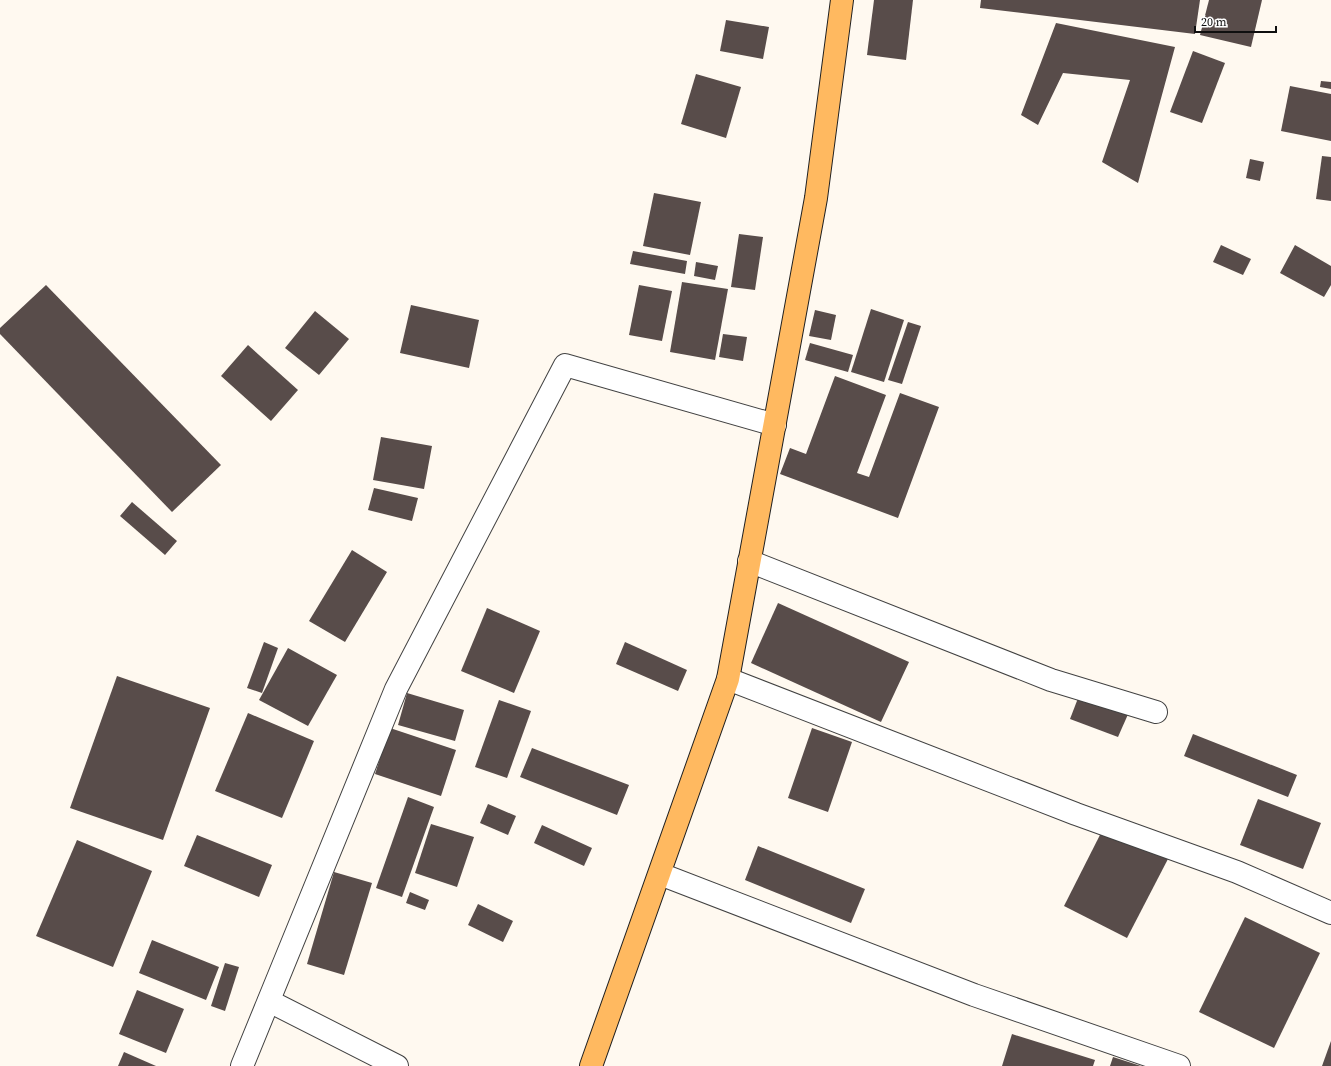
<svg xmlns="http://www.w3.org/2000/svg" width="1331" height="1066" viewBox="0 0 1331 1066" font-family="'Source Serif 4',serif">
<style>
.building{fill:#584c4a}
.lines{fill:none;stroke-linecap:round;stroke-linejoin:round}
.minor-casing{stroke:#424242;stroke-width:24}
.major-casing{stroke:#202020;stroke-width:24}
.minor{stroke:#fff;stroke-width:22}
.major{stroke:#ffb960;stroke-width:22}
</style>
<rect width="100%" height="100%" fill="#fff9f0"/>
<g class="building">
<path d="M874,0h39l-7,60 -39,-5z"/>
<path d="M981,0h219l-5,34 -215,-26z"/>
<path d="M1209,0h53l-11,47 -51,-12z"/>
<path d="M726,20l43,7 -6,32 -43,-8z"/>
<path d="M1056,23l119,24 -37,136 -36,-21 28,-82 -67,-7 -25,52 -17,-10z"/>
<path d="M1193,51l32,12 -23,60 -32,-11z"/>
<path d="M696,74l45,13 -15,51 -45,-14z"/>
<path d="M1321,81l10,1v7l-11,-2z"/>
<path d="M1290,86l41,8v47l-50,-10z"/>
<path d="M1322,156l9,1v44l-15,-2z"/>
<path d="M1250,159l14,3 -4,19 -14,-3z"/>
<path d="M654,193l47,9 -11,53 -47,-9z"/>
<path d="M739,234l24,3 -8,53 -24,-3z"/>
<path d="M1221,245l30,14 -8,16 -30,-13z"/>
<path d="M1295,245l36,21v19l-7,12 -44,-24z"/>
<path d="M633,251l54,10 -2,13 -55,-10z"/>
<path d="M696,262l22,4 -3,14 -21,-4z"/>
<path d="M682,282l46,7 -13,71 -45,-8z"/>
<path d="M46,285l175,180 -49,47 -172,-178v-6z"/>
<path d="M639,285l33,6 -10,50 -33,-6z"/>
<path d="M411,305l68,15 -10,48 -69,-15z"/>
<path d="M871,309l33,11 -20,62 -33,-10z"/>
<path d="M815,310l21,5 -5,25 -22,-4z"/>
<path d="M315,311l34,28 -30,36 -34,-27z"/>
<path d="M908,322l13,4 -19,58 -14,-4z"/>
<path d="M723,334l24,3 -4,24 -24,-4z"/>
<path d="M810,343l43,12 -5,17 -43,-12z"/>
<path d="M248,345l50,45 -27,31 -50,-45z"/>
<path d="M835,376l51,19 -29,78 12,4 31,-84 39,14 -41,111 -118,-44 10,-26 16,6z"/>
<path d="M381,437l51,9 -8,43 -51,-9z"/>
<path d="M374,488l44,10 -6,23 -44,-11z"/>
<path d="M132,502l45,39 -12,14 -45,-39z"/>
<path d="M352,550l35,22 -42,70 -36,-21z"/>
<path d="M778,603l131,59 -28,60 -130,-59z"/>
<path d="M487,608l53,23 -26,62 -53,-22z"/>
<path d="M264,642l14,6 -16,45 -15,-5z"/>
<path d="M625,642l62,28 -9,21 -62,-27z"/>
<path d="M288,648l49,27 -29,51 -49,-26z"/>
<path d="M117,676l93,32 -47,132 -93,-32z"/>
<path d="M407,693l57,17 -9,31 -57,-16z"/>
<path d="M1080,693l49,19 -11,25 -48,-18z"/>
<path d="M499,700l32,11 -24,67 -32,-11z"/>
<path d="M248,713l66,28 -32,77 -67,-27z"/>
<path d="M390,728l66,22 -15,46 -66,-22z"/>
<path d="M812,728l40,14 -24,70 -40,-14z"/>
<path d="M1193,734l104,41 -9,22 -104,-41z"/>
<path d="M532,748l97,37 -12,30 -97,-38z"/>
<path d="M408,797l26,10 -32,90 -26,-9z"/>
<path d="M1258,799l63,24 -18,46 -63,-24z"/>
<path d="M488,804l28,12 -8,19 -28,-12z"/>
<path d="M431,824l43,13 -17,50 -42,-14z"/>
<path d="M542,825l50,23 -8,18 -50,-23z"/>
<path d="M1105,825l64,32 -42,81 -63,-32z"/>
<path d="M197,835l75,30 -13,32 -75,-31z"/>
<path d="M77,840l75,31 -39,96 -77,-31z"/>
<path d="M758,846l107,43 -14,34 -106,-43z"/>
<path d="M334,872l38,11 -28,92 -37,-11z"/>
<path d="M410,892l19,8 -4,10 -19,-7z"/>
<path d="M478,904l35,17 -10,21 -35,-17z"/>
<path d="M1245,917l75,36 -46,95 -75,-36z"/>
<path d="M152,940l67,27 -13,33 -67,-27z"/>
<path d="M225,963l14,4 -14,44 -14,-5z"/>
<path d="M137,990l47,19 -18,44 -47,-19z"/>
<path d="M1012,1034l83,26 -2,6h-91z"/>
<path d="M1331,1041v25h-9z"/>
<path d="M124,1052l32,14h-38z"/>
<path d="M1113,1057l28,9h-31z"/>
</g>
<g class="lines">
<g class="minor-casing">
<g id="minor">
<path d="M749,561l302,119 105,32"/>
<path d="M728,679l348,135 161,58 94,41"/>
<path d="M660,874l314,121 205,71"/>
<path d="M269,1001l128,65"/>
<path d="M242,1066l154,-377 169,-324 210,60"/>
</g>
</g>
<g class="major-casing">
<path id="major" d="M591,1066l137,-387 88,-481 26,-198"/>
</g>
<use href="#minor" class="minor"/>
<use href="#major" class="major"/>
</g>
<path d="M1195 26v6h81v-6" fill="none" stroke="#0f0f0f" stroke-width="2"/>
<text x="1201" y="26" font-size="12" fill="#0f0f0f" stroke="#ffffff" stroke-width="3" paint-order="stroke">20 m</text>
</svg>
